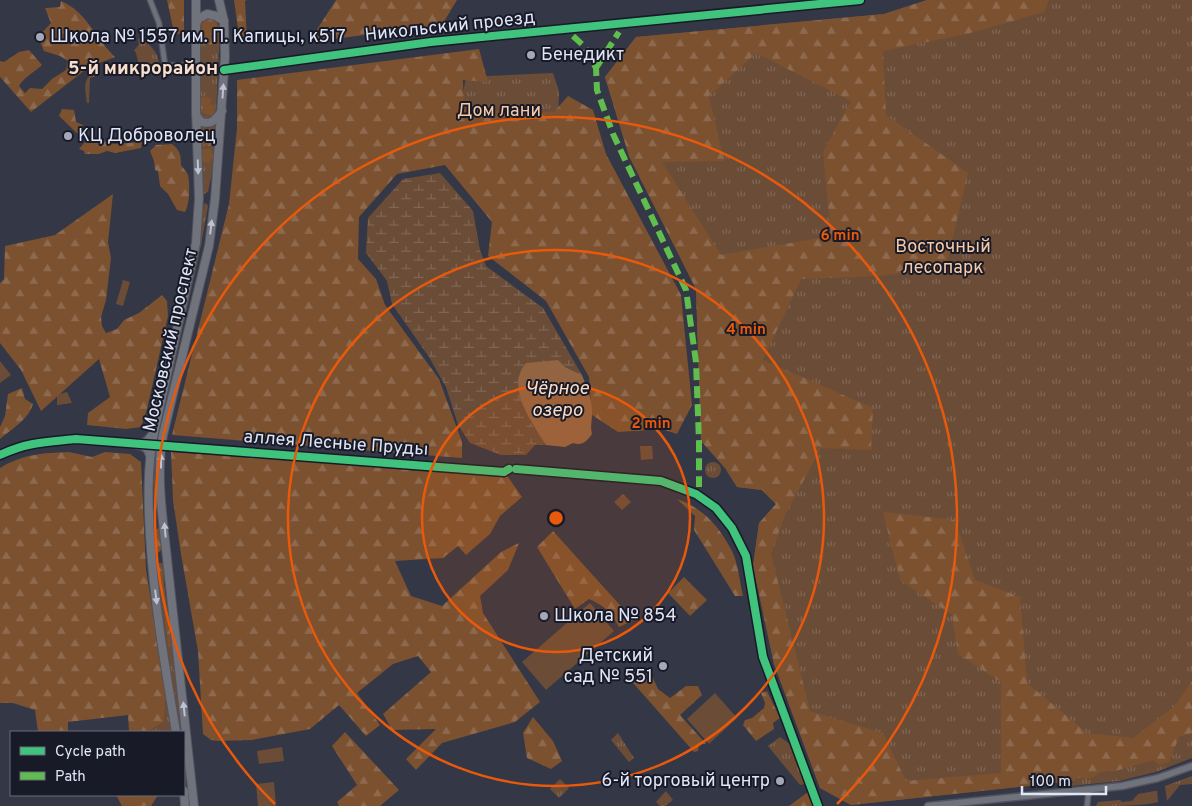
<svg xmlns="http://www.w3.org/2000/svg" width="1192" height="806" viewBox="0 0 1192 806" font-family="Overpass,sans-serif">
<style>
.grass{fill:url(#grass-tufts);fill-rule:evenodd}
.forest{fill:url(#forest-firs);fill-rule:evenodd}
.wetland{fill:url(#wetland-marsh)}
.pitch{fill:#6b4d37}
.water{fill:#936441}
.lines{fill:none;stroke-linecap:round;stroke-linejoin:round}
.minor-casing{stroke:#515460;stroke-width:7}
.tertiary-casing{stroke:#515460;stroke-width:8}
.secondary-casing{stroke:#515460;stroke-width:9}
.primary-casing{stroke:#515460;stroke-width:10}
.minor{stroke:#6f7178;stroke-width:4.5}
.tertiary{stroke:#6f7178;stroke-width:5.5}
.secondary{stroke:#70737c;stroke-width:6}
.primary{stroke:#70727c;stroke-width:8}
.quiet{stroke:#5fbe4e;stroke-width:6;stroke-dasharray:12 6;stroke-linecap:butt}
.cycleway-casing{stroke:#181b27;stroke-width:11}
.cycleway{stroke:#40c37c;stroke-width:8}
.oneway{fill:#bec2d2}
.ring{fill:none;stroke:#e8590c;stroke-width:2.5}
.poi-dot{fill:#a4a8b9;stroke:#181b27;stroke-width:2}
.labels{text-anchor:middle;dominant-baseline:central;stroke-width:4;stroke-linejoin:round;paint-order:stroke}
.street-label{font-size:18px;fill:#e0e5f7;stroke:#181b27}
.poi-label{font-size:18px;fill:#e0e5f7;stroke:#181b27;text-anchor:start}
.park-label{font-size:18px;fill:#f8caa8;stroke:#181b27}
.neighbourhood-label{font-size:19px;font-weight:bold;fill:#f9decb;stroke:#181b27}
.water-label{font-size:19px;font-style:italic;fill:#fbdcc5;stroke:#181b27}
.centre{fill:#e8590c;stroke:#181b27;stroke-width:2.5}
.ring-label{font-size:15px;text-anchor:middle;font-weight:bold;fill:#e8590c;stroke:#181b27;stroke-width:4;stroke-linejoin:round;paint-order:stroke}
</style>
<defs>
<pattern id="grass-tufts" width="24" height="20" patternUnits="userSpaceOnUse" patternTransform="scale(1.25)"><rect width="24" height="20" fill="#6b4d37"/><path d="M3 7l-1-3M5 7V3M7 7l1-3M15 17l-1-3M17 17v-4M19 17l1-3" fill="none" stroke="#806655"/></pattern>
<pattern id="forest-firs" width="22" height="20" patternUnits="userSpaceOnUse" patternTransform="scale(1.25)"><rect width="22" height="20" fill="#7b5130"/><path d="M5 1l3.5 6h-7zM16 11l3.5 6h-7z" fill="#8d6a4f"/></pattern>
<pattern id="wetland-marsh" width="20" height="14" patternUnits="userSpaceOnUse" patternTransform="scale(1.25)"><rect width="20" height="14" fill="#6b4d37"/><path d="M1 5h8M5 5V1M11 12h8M15 12V8" fill="none" stroke="#806655"/></pattern>
</defs>
<rect width="100%" height="100%" fill="#343745"/>
<g class="grass">
<path d="M927,0h265v758l-36,14 -37,9 -48,5 2,-5 -222,24 -31,-17 -46,-124 -21,-98 6,-43 17,-19 -14,-14 -25,-3 -12,-19 -24,-27 -5,-152 -67,-133 -24,-79 31,-40 248,-23z"/>
<path d="M211,18l5,3 4,6 -4,86 -3,4 -5,3 -7,-3 -3,-4v-85l7,-9z"/>
<path d="M138,38c11,4 19,13 21,24l-2,2 -18,1 -3,-12 -2,-3 5,-5z"/>
<path d="M553,73l6,18 -1,44 -103,2 11,-60z"/>
<path d="M91,75h6v1l-7,2 -1,25h-2c-1,-9 -5,-23 4,-28z"/>
<path d="M199,125l9,3 9,-3 -5,48 -4,19 -4,2 -2,-2z"/>
<path d="M206,203l2,3 -7,39 -34,153 -2,1 33,-154 6,-41z"/>
<path d="M67,392l5,11 -15,2v-10z"/>
<path d="M640,446h12l1,13 -12,1z"/>
<path d="M155,452h2l1,57 -4,-2 -1,-28z"/>
<circle cx="713" cy="470" r="8"/>
<path d="M623,494l8,8 -9,8 -8,-8z"/>
<path d="M159,563h4l2,4 18,165h-3l-13,-74 -11,-90zM158,568l7,14 6,65h-3z"/>
<path d="M166,698l6,34h-24l16,-10z"/>
<path d="M618,733l16,25 -5,4 -18,-22z"/>
<path d="M780,737l10,7 15,40 -5,1 -32,-39z"/>
<path d="M1192,776v8l-12,1 -13,16 -2,-15z"/>
<path d="M560,779l9,9 -10,10 -9,-9z"/>
<path d="M666,791l7,9 -8,6h-5l-4,-4z"/>
<path d="M1155,791h2l1,11c-13,4 -46,4 -62,4l2,-4 22,-2 2,2 10,-1 6,-7z"/>
</g>
<g class="forest">
<path d="M167,0h17v33l-7,1 -4,-6z"/>
<path d="M234,0h13l-2,1 2,39 -8,-4z"/>
<path d="M336,0h121l-15,25 -124,16 -2,-10z"/>
<path d="M927,0h122l-5,12 -74,21 -87,18 3,64 82,58 -22,93 -64,10 -81,3 -38,81 110,48 -2,42 -50,-2 -36,67 -14,39 39,157 73,22 23,48 95,-8v-91l-43,-28 -6,-39 -52,-35 -17,-68 72,8 20,60 45,17 7,86 60,50 46,5 42,-32 17,-25v52l-13,4 -10,25 -9,3 -7,-5 -41,12 -9,-2 -11,8h-16l-2,3 -223,24 -31,-17 -46,-124 -21,-98 6,-43 17,-19 -14,-14 -25,-3 -12,-19 -24,-27 -5,-152 -67,-133 -24,-79 31,-40 248,-23zM756,53l95,48 -28,51 8,84 -110,19 -59,-93 62,-1 -15,-65z"/>
<path d="M61,1c26,11 34,37 54,56l-26,10 -58,45 -31,-35v-16l4,1 15,-10 10,-2 13,15c-7,7 -18,12 -23,21l6,7 5,-5 12,1 10,-10 14,-9 2,-9 -8,-5 -16,-5 -6,-14 13,-14 -6,-15 15,-1z"/>
<path d="M211,19l6,5c-3,7 -2,15 -6,21l-9,-5v-17l4,-3z"/>
<path d="M479,49l9,33 -25,-2 1,30 90,2 14,-16 25,14 13,44 75,141 11,110 -15,29 -15,-5 -44,3 -26,-17 -3,-38 -43,-76 -58,-45 4,-34 -47,-57 -48,9 -38,43 -1,42 18,20 9,26 54,74 23,63v16l-290,-23 57,-231 8,-76v-48z"/>
<path d="M206,97l6,2 -2,5 4,2v10l-13,-4v-14z"/>
<path d="M62,109l12,1 2,12 7,3 -3,11 -21,-20z"/>
<path d="M210,132l4,2 -4,12h-5l-4,-3v-8z"/>
<path d="M103,141l11,3 28,-2 -1,6 -26,5 -8,-2 -8,3h-14l-1,-3 -5,-2 6,-7 9,1z"/>
<path d="M172,144c8,6 9,11 9,21 2,3 6,7 7,10 2,9 2,29 -3,37l-8,-2 -9,-16 -8,-8 -2,-15 -3,-1 -1,-9 -4,-10 6,-6z"/>
<path d="M202,149h9l1,9 -3,5 -6,-1 -2,-9z"/>
<path d="M113,194l-5,48 3,16 -5,42 -5,17 1,9 4,7 11,-4 7,-9 15,-7 23,-18 5,6 1,15 -21,93 -6,18 -15,2 -39,-4 1,-12 22,-16 -11,-38 -58,52 -20,-41 -21,-27v-60l4,-4 1,-33 50,-11z"/>
<path d="M22,388l3,11 8,5c-5,16 -20,24 -33,35v-12l5,-11 3,-22z"/>
<path d="M69,452l23,5 13,-5 25,2 11,8 5,107 20,129 -2,24 -16,10h-19l-1,-17 -60,7v10h-30l-3,-22 -22,-7h-13v-235c23,-14 43,-15 69,-16z"/>
<path d="M171,452l335,22 16,23 -22,19 -10,18 -24,21 -8,-9 -15,12 -48,3 16,35 31,10 59,-54 18,-9 -11,27 -28,26 3,17 57,89 -25,20 -73,21 -26,27 -10,-11 30,-30 -44,1 -9,-16 48,-42 -13,-16 -25,8 -36,29 23,32 -14,11 -27,-31 -29,24 -58,11 -34,1 -7,-1 -8,-6 -5,-83 -17,-97 -8,-54z"/>
<path d="M677,499c26,9 42,27 55,52 6,12 8,32 11,45h-8l-41,-66 1,-14z"/>
<path d="M160,527l3,8 -1,14 -4,4c-4,-6 0,-13 -3,-20l1,-3z"/>
<path d="M553,531l74,82 7,7 -15,7c-8,-15 -14,-21 -30,-28l-14,10 -38,-62z"/>
<path d="M162,567l10,80h-4l-10,-79z"/>
<path d="M684,577l23,23 -17,16 -22,-23z"/>
<path d="M632,666l10,8h9l7,15 12,9 16,-12h12l4,9 -22,20 26,29h-7l-1,7 -4,1 -67,-76z"/>
<path d="M767,691l13,27 -7,5 1,6 -18,12 -13,-16 2,-5 7,-2 12,-10 1,-5 -4,-10z"/>
<path d="M533,717l20,24 9,20 -11,8 -24,-11 -4,-25z"/>
<path d="M345,732l54,58 -19,16h-41l-2,-4 20,-17 -25,-39z"/>
<path d="M808,792l5,14h-24z"/>
<path d="M116,795h26l3,1 13,-1 -7,11h-29z"/>
</g>
<path class="wetland" d="M440,173l33,38 7,39 6,16 57,42 39,67 -17,-8 -35,54 16,24h-11l-9,10h-25l-31,-12 -12,-18 -12,-38 -17,-30 -37,-53 -5,-23 -21,-28 2,-35 35,-39z"/>
<g class="pitch">
<path d="M123,280l7,2 -7,24 -7,-2z"/>
<path d="M0,361l11,14 -11,8z"/>
<path d="M590,603l24,28 -68,59 -24,-28z"/>
<path d="M715,693l22,25 -28,26 -22,-25z"/>
<path d="M282,747l2,14 -25,3 -2,-13z"/>
<path d="M274,782l2,24h-18l-2,-22z"/>
</g>
<path class="water" d="M558,360l7,7 17,8c5,13 11,25 10,39 0,8 -2,12 0,20 -6,8 -10,12 -19,9l-8,4 -19,-2c-14,-22 -41,-58 -20,-82z"/>
<g class="lines">
<g class="minor-casing">
<g id="minor">
<path d="M150,0l9,23 6,42 30,1"/>
<path d="M516,469l145,12 35,13 20,14 16,20 14,28 17,101 55,149"/>
<path d="M1087,806l2,-17"/>
</g>
</g>
<g class="tertiary-casing">
<g id="tertiary">
<path d="M224,70l207,-28 429,-42"/>
<path d="M137,445l9,4 4,9"/>
<path d="M0,455c46,-22 90,-13 139,-10"/>
</g>
</g>
<g class="secondary-casing">
<path id="secondary" d="M928,806l194,-20 36,-8 34,-12"/>
</g>
<g class="primary-casing">
<g id="primary">
<path d="M196,25l2,-6 9,-5 9,2 8,5"/>
<path d="M196,115l5,7c11,3 14,-2 21,-11"/>
<path d="M137,445l10,-4 5,-6"/>
<path d="M176,732c-11,-65 -22,-130 -26,-196 -2,-34 -3,-69 4,-103l42,-190 3,-45 -3,-88v-110"/>
<path d="M184,791l1,15"/>
<path d="M194,806c-8,-80 -17,-159 -26,-238 -4,-42 -13,-92 -5,-133l46,-189 6,-47 10,-142 -1,-36 -5,-21"/>
</g>
</g>
<use href="#minor" class="minor"/>
<use href="#tertiary" class="tertiary"/>
<use href="#secondary" class="secondary"/>
<use href="#primary" class="primary"/>
<g class="quiet">
<path d="M573,36l12,11 11,21 1,22 16,44 73,156 10,72 3,80v45"/>
<path d="M596,68l23,-36"/>
</g>
<g class="cycleway-casing">
<g id="cycleway">
<path d="M224,70l207,-28 429,-42"/>
<path d="M0,455c27,-13 47,-13 76,-16l428,33 5,-3"/>
<path d="M516,469l145,12 35,13 20,14 16,20 14,28 17,101 55,149"/>
</g>
</g>
<use href="#cycleway" class="cycleway"/>
</g>
<defs><path id="oneway-solid" d="M-6-.8H1V-3.2L6.5 0L1 3.2V.8H-6Z" transform="scale(1.25)"/></defs>
<g class="oneway">
<use href="#oneway-solid" transform="translate(223 91) rotate(-86)"/>
<use href="#oneway-solid" transform="translate(198 167) rotate(88)"/>
<use href="#oneway-solid" transform="translate(211 227) rotate(-83)"/>
<use href="#oneway-solid" transform="translate(161 461) rotate(-90)"/>
<use href="#oneway-solid" transform="translate(165 530) rotate(-95)"/>
<use href="#oneway-solid" transform="translate(156 597) rotate(83)"/>
<use href="#oneway-solid" transform="translate(184 709) rotate(-96)"/>
</g>
<circle cx="556" cy="518" r="134" fill="#e8590c" fill-opacity=".12"/>
<g class="ring">
<circle cx="556" cy="518" r="134"/>
<circle cx="556" cy="518" r="268"/>
<path d="M275 804A401 401 0 1 1 837 804"/>
</g>
<g class="poi-dot">
<circle cx="40" cy="37" r="5"/>
<circle cx="531" cy="55" r="5"/>
<circle cx="68" cy="136" r="5"/>
<circle cx="544" cy="616" r="5"/>
<circle cx="663" cy="666" r="5"/>
<circle cx="780" cy="781" r="5"/>
</g>
<g class="labels">
<g class="street-label">
<text transform="translate(450 27) rotate(-6)">Никольский проезд</text>
<text transform="translate(171 340) rotate(-77)">Московский проспект</text>
<text transform="translate(336 444) rotate(4)">аллея Лесные Пруды</text>
</g>
<g class="poi-label">
<text x="50" y="37">Школа № 1557 им. П. Капицы, к517</text>
<text x="541" y="55">Бенедикт</text>
<text x="78" y="136">КЦ Доброволец</text>
<text x="554" y="616">Школа № 854</text>
<text x="653" y="656" text-anchor="end">Детский<tspan x="653" dy="21">сад № 551</tspan></text>
<text x="770" y="781" text-anchor="end">6-й торговый центр</text>
</g>
<g class="park-label">
<text x="499" y="111">Дом лани</text>
<text x="943" y="247">Восточный<tspan x="943" dy="21">лесопарк</tspan></text>
</g>
<g class="neighbourhood-label">
<text x="143" y="69">5-й микрорайон</text>
</g>
<g class="water-label">
<text x="557" y="389">Чёрное<tspan x="557" dy="22">озеро</tspan></text>
</g>
</g>
<circle cx="556" cy="518" r="8" class="centre"/>
<g class="ring-label">
<text x="840" y="240">6 min</text>
<text x="746" y="334">4 min</text>
<text x="651" y="428">2 min</text>
</g>
<rect x="10" y="731" width="175" height="65" fill="#181b27" stroke="#686c7a"/>
<rect x="20" y="747" width="25" height="8" fill="#40c37c" stroke="#686c7a"/>
<text x="55" y="756" font-size="15" fill="#e0e5f7">Cycle path</text>
<rect x="20" y="772" width="25" height="8" fill="#5fbe4e" stroke="#686c7a"/>
<text x="55" y="781" font-size="15" fill="#e0e5f7">Path</text>
<path d="M1022 786v8h84v-8" fill="none" stroke="#e0e5f7" stroke-width="2.5"/>
<text x="1030" y="786" font-size="15" fill="#e0e5f7" stroke="#181b27" stroke-width="4" paint-order="stroke">100 m</text>
</svg>
